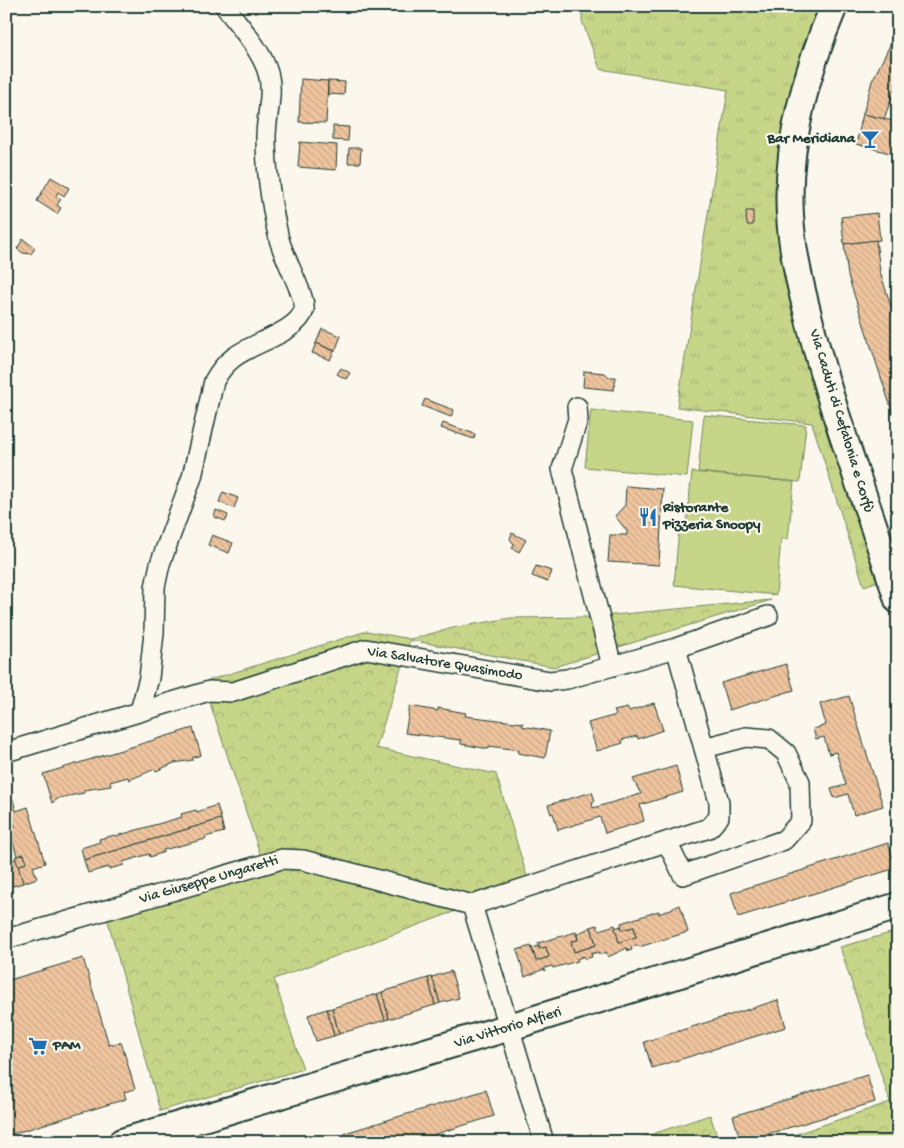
<svg xmlns="http://www.w3.org/2000/svg" width="904" height="1148" viewBox="0 0 904 1148" font-family="'Gochi Hand',sans-serif">
<style>
.grass{fill:url(#grass-tufts);stroke:#73895e}
.forest{fill:url(#forest-crowns);stroke:#73895e}
.pitch{fill:#c7d589;stroke:#73895e}
.building{fill:url(#building-back-hatch);stroke:#1f3d34}
.lines{fill:none;stroke-linecap:round;stroke-linejoin:round}
.street-casing{stroke:#1f3d34;stroke-width:22}
.secondary-casing{stroke:#1f3d34;stroke-width:30}
.street{stroke:#fbf7ec;stroke-width:19}
.secondary{stroke:#fbf7ec;stroke-width:26}
.labels{text-anchor:middle;dominant-baseline:central;stroke-width:4.5;stroke-linejoin:round;paint-order:stroke}
.poi-label{font-size:15px;font-weight:bold;fill:#1f3d34;stroke:#fbf7ec;text-anchor:start}
.street-label{font-size:15px;fill:#1f3d34;stroke:#fbf7ec}
</style>
<defs>
<pattern id="grass-tufts" width="24" height="20" patternUnits="userSpaceOnUse" patternTransform="scale(1.25)"><rect width="24" height="20" fill="#c7d589"/><path d="M3 7l-1-3M5 7V3M7 7l1-3M15 17l-1-3M17 17v-4M19 17l1-3" fill="none" stroke="#aab877"/></pattern>
<pattern id="forest-crowns" width="20" height="18" patternUnits="userSpaceOnUse" patternTransform="scale(1.25)"><rect width="20" height="18" fill="#c7d589"/><path d="M2 6a3 3 0 1 1 6 0M12 15a3 3 0 1 1 6 0" fill="none" stroke="#aab877"/></pattern>
<pattern id="building-back-hatch" width="6" height="6" patternUnits="userSpaceOnUse" patternTransform="scale(1.25)"><rect width="6" height="6" fill="#efc49e"/><path d="M-1 5l2 2M0 0l6 6M5-1l2 2" fill="none" stroke="#cca989"/></pattern>
</defs>
<rect width="100%" height="100%" fill="#fbf7ec"/>
<filter id="ink" filterUnits="userSpaceOnUse"><feTurbulence type="fractalNoise" baseFrequency=".02" numOctaves="2"/><feDisplacementMap in="SourceGraphic" scale="10" xChannelSelector="R" yChannelSelector="G"/><feConvolveMatrix kernelMatrix="1 2 1 2 8 2 1 2 1" color-interpolation-filters="sRGB"/></filter>
<g filter="url(#ink)">
<path class="grass" d="M582,6h252l-44,211 101,360 -27,9 -52,-163 -135,-16 51,-317 -128,-21 -18,-48z"/>
<g class="forest">
<path d="M771,600l-217,67 -144,-27 -34,108 120,26 34,112 -58,19 -198,74 29,90 -143,42 -55,-201 158,-47 -60,-181 164,-51 43,8 47,-12 54,-9 81,-1z"/>
<path d="M898,931v211h-125l117,-40 -50,-155z"/>
<path d="M710,1115l9,27h-91z"/>
</g>
<g class="pitch">
<path d="M591,410l102,10 -6,57 -102,-10z"/>
<path d="M704,415l102,10 -6,57 -102,-10z"/>
<path d="M692,472l102,10 -6,57h-7l-5,56 -102,-10 5,-57h7z"/>
</g>
<g class="building">
<path d="M898,29v51l-14,39 -21,-5 9,-33z"/>
<path d="M301,79l27,2 -2,42 -27,-1z"/>
<path d="M328,81l17,1 -1,13 -16,-1z"/>
<path d="M863,114l35,8v13l-5,19 -37,-10z"/>
<path d="M333,126l16,1 -1,14 -15,-1z"/>
<path d="M300,142l37,3 -1,25 -38,-3z"/>
<path d="M349,148h12l-1,15h-12z"/>
<path d="M51,177l18,11 -5,8 -6,-4 -2,4 5,3 -4,6 4,3 -4,6 -20,-13z"/>
<path d="M746,211h7v14h-6z"/>
<path d="M877,213l3,27 -36,4 -3,-27z"/>
<path d="M23,239l12,9 -4,6 -8,-1 -6,-4z"/>
<path d="M876,240l4,32 18,55v85l-5,2 -45,-138 -4,-32z"/>
<path d="M322,329l19,7 -6,15 -19,-8z"/>
<path d="M316,343l18,8 -4,9 -18,-7z"/>
<path d="M341,368l9,5 -4,6 -9,-5z"/>
<path d="M584,371l21,2 4,4h7l-2,13 -31,-3z"/>
<path d="M425,399l29,11 -3,7 -29,-11z"/>
<path d="M443,423l32,11 -1,5 -33,-11z"/>
<path d="M626,486l37,3 -4,76 -51,-3 2,-27h17v-4l-12,-15 10,-11z"/>
<path d="M223,492l15,6 -4,10 -15,-6z"/>
<path d="M216,510l12,5 -2,6 -12,-4z"/>
<path d="M512,533l14,7 -7,12 -7,-4 2,-4 -4,-5z"/>
<path d="M212,535l21,8 -4,10 -21,-8z"/>
<path d="M536,566l16,5 -4,11 -16,-6z"/>
<path d="M786,664l8,26 -65,20 -8,-27z"/>
<path d="M849,696l34,110 -29,9 -6,-21 -14,4 -3,-9 15,-4 -10,-33 -7,2 -5,-17 -8,2 -3,-10 13,-4 -6,-21z"/>
<path d="M654,703l9,27 -25,9 -1,-3 -15,4 1,3 -26,8 -9,-28 28,-8 -2,-4 14,-3 1,3z"/>
<path d="M410,706l28,5v-3l28,5 -1,3 58,7 -1,3 28,5 -5,27 -27,-5 1,-3 -30,-4v3l-28,-5v-4l-56,-7z"/>
<path d="M193,728l8,27 -9,3 1,2 -19,3 -18,8 -1,-2 -26,11 -1,-3 -18,5 1,4 -27,4v3l-25,5 -7,5 -9,-29z"/>
<path d="M676,766l7,26 -43,13 4,16 -39,12 -5,-16 -42,13 -5,-17 -2,1 -3,-9 44,-13 3,9 -3,1 1,6 48,-14 -8,-15z"/>
<path d="M13,799l3,12 12,-4 17,56 -12,4 4,11 -14,5 -6,-17 9,-3 -2,-9 -7,2 -8,-27 6,-2 -3,-9 -6,2v-19z"/>
<path d="M217,805l4,14 -137,41 -3,-12 19,-6 -1,-3 16,-4 1,1 66,-19 -1,-3 15,-4 1,2z"/>
<path d="M12,818l3,9 -8,3 -1,-10z"/>
<path d="M221,819l3,13 -19,5 1,2 -43,11 1,2 -14,5 -1,-3 -26,8 1,3 -15,4 -1,-2 -20,6 -4,-13z"/>
<path d="M888,843l8,25 -158,49 -7,-24z"/>
<path d="M24,854l2,9 -9,3 -2,-9z"/>
<path d="M16,859l7,24 -17,5v-26z"/>
<path d="M680,905l8,27 -49,15 -1,-2 -7,2 1,3 -4,1 -1,-3 -19,9 -2,-5 -7,3 -1,-3 -7,2 1,3 -7,2 -1,-3 -7,3 1,2 -25,7 -1,-2 -7,2v3l-1,-2 -19,8 -8,-27 14,-4 5,15 13,-4 -3,-10 -7,2 -1,-6 38,-11 2,8 -7,1 3,11 22,-7 -5,-18 6,-2 2,5 16,-5 4,17 17,-5 -2,-10 -12,3 -1,-7 38,-12v3z"/>
<path d="M621,926l1,4 12,-3 2,10 -17,5 -4,-14z"/>
<path d="M591,927l5,18 -22,7 -3,-11 7,-1 -1,-6z"/>
<path d="M539,946v3l7,-2 3,10 -13,4 -4,-13z"/>
<path d="M83,958l26,87 12,-3 14,47 -11,3 2,7 -120,37v-155z"/>
<path d="M451,971l8,27 -19,5 -8,-26z"/>
<path d="M432,977l8,26 -5,2 -7,-27z"/>
<path d="M428,978l7,27 -46,14 -7,-27z"/>
<path d="M382,992l7,27 -4,1 -8,-26z"/>
<path d="M377,994l8,26 -46,14 -7,-26z"/>
<path d="M778,1000l8,27 -134,41 -8,-26z"/>
<path d="M332,1008l7,26 -5,2 -7,-27z"/>
<path d="M327,1009l7,27 -18,5 -8,-26z"/>
<path d="M867,1075l8,27 -134,40 -8,-26z"/>
<path d="M486,1090l8,26 -84,26h-62l-3,-9z"/>
</g>
<g class="lines">
<g class="street-casing">
<g id="street">
<path d="M577,407l1,12 -16,50 50,197"/>
<path d="M140,711l9,-33 5,-45 1,-46 5,-23 32,-87 22,-96c5,-9 11,-17 19,-23 18,-15 64,-25 71,-48 3,-11 -21,-54 -25,-71 -8,-34 -13,-67 -13,-102 0,-20 8,-44 2,-64 -7,-24 -29,-47 -43,-67"/>
<path d="M6,752l203,-61 24,1 133,-43 184,32 17,-2 109,-31 92,-32"/>
<path d="M667,842l16,33 101,-35 17,-19 -1,-39 -14,-29 -17,-14 -23,-2 -42,11"/>
<path d="M472,905l237,-77 10,-11v-15l-43,-154"/>
<path d="M6,939l276,-80 21,1 169,45 72,237"/>
</g>
</g>
<g class="secondary-casing">
<g id="secondary">
<path d="M834,6c-27,64 -48,139 -44,209 2,37 11,73 20,108 23,94 59,184 88,277"/>
<path d="M122,1142l388,-115 388,-121"/>
</g>
</g>
<use href="#street" class="street"/>
<use href="#secondary" class="secondary"/>
</g>
</g>
<defs>
<g id="bar-bare" transform="scale(1.5)"><path d="M-6-5H6L.8 .8V4.5H3.5V6h-7V4.5H-.8V.8Z" fill="#1f6fb2" stroke="#fbf7ec" stroke-width="2.5" paint-order="stroke"/></g>
<g id="restaurant-bare" transform="scale(1.5)"><path d="M-5-6h1v4h1v-4h1v4h1v-4h1v5L-1.5 .5V6h-2V.5L-5-1ZM5-6V6H3V1.5H1.5Q1.5-4 5-6Z" fill="#1f6fb2" stroke="#fbf7ec" stroke-width="2.5" paint-order="stroke"/></g>
<g id="supermarket-bare" transform="scale(1.5)"><path d="M-6-5.5h2.5l.6 2H6L4.5 2H-2.5L-4.4-4H-6ZM-1.5 3.2a1.3 1.3 0 1 0 .1 0ZM3 3.2a1.3 1.3 0 1 0 .1 0Z" fill="#1f6fb2" stroke="#fbf7ec" stroke-width="2.5" paint-order="stroke"/></g>
</defs>
<g fill-rule="evenodd">
<use href="#bar-bare" x="870" y="139"/>
<use href="#restaurant-bare" x="648" y="517"/>
<use href="#supermarket-bare" x="38" y="1046"/>
</g>
<g class="labels">
<g class="poi-label">
<text x="855" y="139" text-anchor="end">Bar Meridiana</text>
<text x="663" y="508">Ristorante<tspan x="663" dy="17">Pizzeria Snoopy</tspan></text>
<text x="53" y="1046">PAM</text>
</g>
<g class="street-label">
<text transform="translate(841 421) rotate(73)">Via Caduti di Cefalonia e Corfù</text>
<text transform="translate(445 664) rotate(9)">Via Salvatore Quasimodo</text>
<text transform="translate(209 880) rotate(-16)">Via Giuseppe Ungaretti</text>
<text transform="translate(508 1028) rotate(-17)">Via Vittorio Alfieri</text>
</g>
</g>
<rect width="904" height="1148" fill="none" stroke="#fbf7ec" stroke-width="25"/>
<rect x="12" y="12" width="879" height="1123" fill="none" stroke="#1f3d34" stroke-width="2" filter="url(#ink)"/>
</svg>
